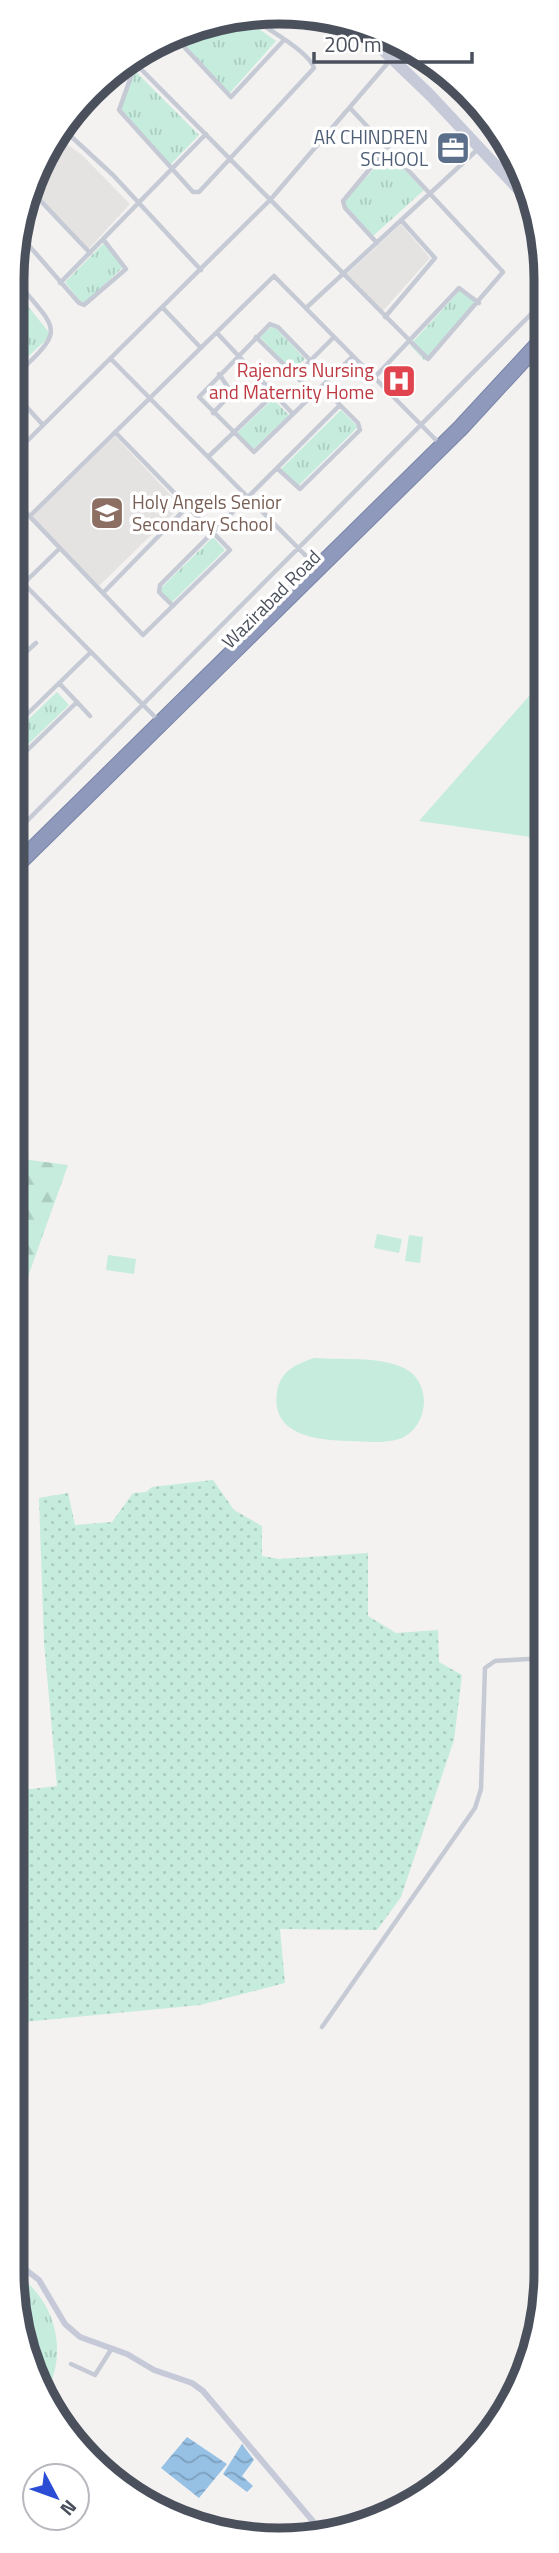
<svg xmlns="http://www.w3.org/2000/svg" width="559" height="2553" font-family="'Titillium Web',sans-serif">
  <defs>
    <pattern id="grass-dots" width="8" height="8" patternUnits="userSpaceOnUse" patternTransform="scale(1.75)"><rect width="8" height="8" fill="#c5ecdd"/><path d="M2 2h.1M6 6h.1" fill="none" stroke="#abccc0" stroke-width="1.8" stroke-linecap="round"/></pattern>
    <pattern id="forest-firs" width="22" height="20" patternUnits="userSpaceOnUse" patternTransform="scale(1.75)"><rect width="22" height="20" fill="#c5ecdd"/><path d="M5 1l3.5 6h-7zM16 11l3.5 6h-7z" fill="#abccc0"/></pattern>
    <pattern id="park-tufts" width="24" height="20" patternUnits="userSpaceOnUse" patternTransform="scale(1.75)"><rect width="24" height="20" fill="#c5ecdd"/><path d="M3 7l-1-3M5 7V3M7 7l1-3M15 17l-1-3M17 17v-4M19 17l1-3" fill="none" stroke="#abccc0"/></pattern>
    <pattern id="water-waves" width="16" height="10" patternUnits="userSpaceOnUse" patternTransform="scale(1.75)"><rect width="16" height="10" fill="#96c1e5"/><path d="M0 5q4-4 8 0t8 0" fill="none" stroke="#7c9fbd"/></pattern>
  </defs>
  <rect width="100%" height="100%" fill="#f3f2f1"/>
  <path fill="#e4e3e2" d="M62,141L81,154L130,204L87,251L37,197Z
    M401,224L430,258L381,313L346,275Z
    M115,436L181,506L99,586L32,517Z"/>
  <path fill="url(#grass-dots)" d="M213,1480L234,1510L262,1526V1556L279,1559L368,1553V1616L396,1633L438,1630L439,1662L462,1675L454,1740L401,1897L377,1930L280,1929L285,1983L200,2005L13,2023V1791L57,1786L44,1642L39,1498L68,1493L75,1525L112,1522L133,1493L146,1492L152,1487Z"/>
  <path fill="url(#forest-firs)" d="M14,1158L68,1165L26,1282L13,1279Z"/>
  <path fill="url(#park-tufts)" d="M245,19L276,41L228,95L185,48C200,18 214,21 245,19Z
    M134,70L199,135L170,165L117,110Z
    M388,153L424,190L373,236L342,204Z
    M104,243L123,267L83,305L65,282Z
    M461,289L476,303L424,360L410,345Z
    M15,290L51,335L14,370Z
    M273,325L305,359L292,371L260,337Z
    M273,399L289,415L251,451L235,435Z
    M341,410L358,427L297,487L280,470Z
    M213,537L225,550L171,603L159,590Z
    M57,692L69,705L14,758V733Z
    M12,2270C55,2299 70,2349 45,2396L32,2375Z"/>
  <path fill="#c5ecdd" d="M544,679V839L419,821Z
    M377,1234L402,1239L399,1253L374,1248Z
    M409,1235L423,1237L420,1263L405,1261Z
    M108,1255L136,1259L134,1274L106,1270Z
    M314,1358C341,1360 379,1356 404,1368C430,1380 430,1420 407,1435C399,1441 385,1442 376,1442C341,1440 269,1446 277,1392C281,1370 295,1365 314,1358Z"/>
  <path fill="url(#water-waves)" d="M187,2437L227,2464L199,2498L161,2468Z
    M242,2444L254,2460L242,2476L253,2486L247,2492L223,2474Z"/>
  <g fill="none" stroke-linecap="round" stroke-linejoin="round">
    <g stroke="#7984a7" stroke-width="10">
      <path id="highway" d="M14,862L459,424L545,331
        M14,873L462,432L545,342"/>
    </g>
    <path stroke="#c6cad4" stroke-width="4.5" d="M188,32L185,48L231,97L284,40
      M138,57L119,110L193,192H199L314,68C309,52 268,29 253,19
      M132,60L428,359L503,272L351,109
      M63,129L113,175L201,270
      M36,196L90,253
      M18,233L79,303L84,305L126,269L103,239
      M377,243L345,208L343,201L388,147
      M15,248L61,130
      M60,283L206,134
      M163,308L201,348
      M306,308L477,150
      M385,317L435,258L401,220
      M217,333L293,414
      M256,337L314,394
      M111,359L315,565
      M310,360L278,327L270,324L199,397L254,452L353,356
      M295,376L334,337
      M14,377C66,328 60,333 15,280
      M374,378L459,288L479,303
      M14,393L43,425
      M213,413L232,393L219,374
      M14,454L271,199L404,44
      M208,457L274,394
      M278,469L300,489L360,430L358,423L322,387
      M14,500L143,635L230,550L115,432
      M30,516L274,276L439,443
      M24,584L158,720
      M14,593L60,548
      M103,593L188,506
      M173,606L159,592L160,585L340,405
      M14,642L25,653
      M14,663L36,643
      M77,702L90,716
      M14,727L91,652
      M14,763L77,702L59,683
      M14,834L545,300
      M322,2027L475,1808L481,1789L485,1668L495,1661L544,1658
      M71,2364L95,2375L112,2348"/>
    <path stroke="#c6cad8" stroke-width="6" d="M355,27L429,98L533,209
      M366,30L433,94L530,198
      M12,2259L39,2280L65,2324L80,2337L127,2354L154,2370L192,2383L203,2391L322,2532"/>
    <use href="#highway" stroke="#8e99bb" stroke-width="8"/>
  </g>
  <defs>
    <g id="office-square" transform="scale(1.75)"><rect x="-9" y="-9" width="18" height="18" rx="4" fill="#5c6f8a" stroke="#fff"/><path d="M-6-3h4V-5.5h4V-3h4V5H-6ZM-1-4.5V-3h2v-1.5ZM-6 0V1H6V0Z" fill="#fff"/></g>
    <g id="hospital-square" transform="scale(1.75)"><rect x="-9" y="-9" width="18" height="18" rx="4" fill="#e0444e" stroke="#fff"/><path d="M-5-5h3v3.5h4V-5h3V5h-3V1.5h-4V5h-3Z" fill="#fff"/></g>
    <g id="school-square" transform="scale(1.75)"><rect x="-9" y="-9" width="18" height="18" rx="4" fill="#8d6e63" stroke="#fff"/><path d="M0-5L7-2L0 1L-7-2ZM-4 1L0 2.5L4 1V4Q0 6-4 4Z" fill="#fff"/></g>
  </defs>
  <g fill-rule="evenodd">
    <use href="#office-square" x="453" y="148"/>
    <use href="#hospital-square" x="399" y="381"/>
    <use href="#school-square" x="107" y="513"/>
  </g>
  <g text-anchor="middle" stroke-width="7" stroke-linejoin="round" paint-order="stroke">
    <g font-size="19" fill="#4e5e75" stroke="#fff" text-anchor="end">
      <text x="428" y="144">AK CHINDREN<tspan x="428" dy="22">SCHOOL</tspan></text>
    </g>
    <g font-size="19" fill="#be3a42" stroke="#fff" text-anchor="end">
      <text x="374" y="377">Rajendrs Nursing<tspan x="374" dy="22">and Maternity Home</tspan></text>
    </g>
    <g font-size="19" fill="#785e54" stroke="#fff" text-anchor="start">
      <text x="132" y="509">Holy Angels Senior<tspan x="132" dy="22">Secondary School</tspan></text>
    </g>
    <g font-size="19" fill="#4b505d" stroke="#fff">
      <text transform="translate(271 599) rotate(-45)" y="7">Wazirabad Road</text>
    </g>
  </g>
  <path d="M0 0H559V2553H0ZM279 24H279A255 255 0 0 1 534 279V2273A255 255 0 0 1 279 2528H279A255 255 0 0 1 24 2273V279A255 255 0 0 1 279 24Z" fill="#fff" fill-rule="evenodd"/>
  <path fill="none" stroke="#4b505d" stroke-width="9" d="M279 24H279A255 255 0 0 1 534 279V2273A255 255 0 0 1 279 2528H279A255 255 0 0 1 24 2273V279A255 255 0 0 1 279 24Z"/>
  <g transform="translate(56 2497) rotate(131)"><circle r="33" fill="#ffffff" stroke="#b7b9be" stroke-width="2"/>
  <path d="M0-5L12 26L0 18L-12 26Z" fill="#2b4cd4"/>
  <text y="-10" font-size="19" font-weight="bold" text-anchor="middle" fill="#4b505d">N</text>
  </g>
  <path d="M314 52v10h158v-10" fill="none" stroke="#4b505d" stroke-width="3.5"/>
  <text x="324" y="52" font-size="21" fill="#4b505d" stroke="#ffffff" stroke-width="5" paint-order="stroke">200 m</text>
</svg>
